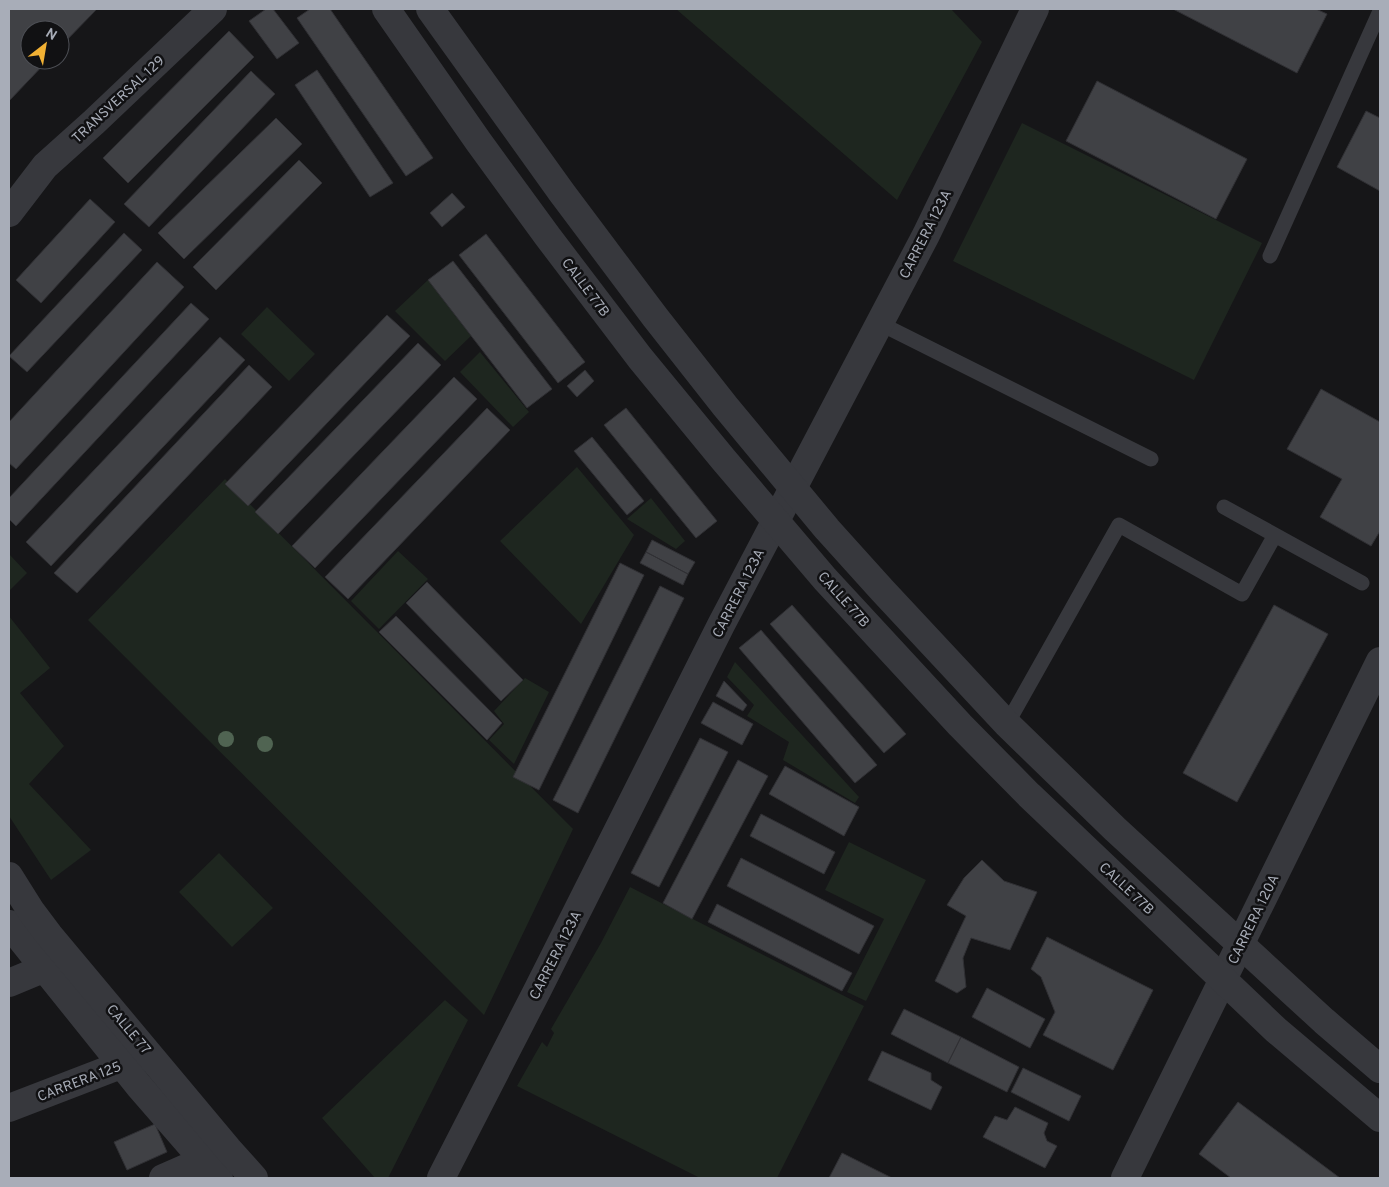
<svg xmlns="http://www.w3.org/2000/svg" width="1389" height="1187" font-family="Overpass,sans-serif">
  <rect width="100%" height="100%" fill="#161618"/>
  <path fill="#1e261f" d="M676,9H951L982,42L897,200Z
    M1022,123L1262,243L1194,380L953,261Z
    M428,280L471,336L445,361L395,311Z
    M267,307L315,354L289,381L241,334Z
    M480,352L529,412L513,427L460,372Z
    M577,467L634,535L581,624L500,541Z
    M225,479L573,829L484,1015L88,620Z
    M651,498L685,541L676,549L627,519Z
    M398,551L428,579L379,629L351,601Z
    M9,554L27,573L9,591Z
    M9,616L50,668L20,693L64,746L29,784L91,850L51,880L9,816Z
    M735,662L859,797L855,803L783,760L789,742L747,716L754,705L727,677Z
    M525,678L549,692L514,764L489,740L504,724L494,711Z
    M849,842L926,880L866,1001L847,992L884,919L825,890Z
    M219,853L273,908L232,947L179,892Z
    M630,887L864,1006L777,1178H700L517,1086L542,1042L547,1047L554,1033L551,1029L601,943Z
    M445,1000L468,1020L388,1178H375L322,1118Z"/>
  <path fill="#404145" stroke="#303034" d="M9,9H97L60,47V30H30V60H48L10,100L9,99Z
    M266,9H273L299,43L277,59L249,21Z
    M310,9H330L433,158L406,176L297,18Z
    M1173,9H1316L1327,14L1297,73Z
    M229,31L254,57L128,183L103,158Z
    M317,70L393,183L370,197L295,85Z
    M251,71L275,94L149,227L124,204Z
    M1097,81L1247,159L1216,219L1066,141Z
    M1366,111L1380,118V191L1337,167Z
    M276,118L302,144L184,259L158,233Z
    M299,160L322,183L216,290L193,267Z
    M452,193L465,207L442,227L430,213Z
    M90,199L115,222L41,303L16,280Z
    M124,233L142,250L27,372L9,356Z
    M486,234L585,362L558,383L459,255Z
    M453,261L552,389L527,408L428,280Z
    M157,262L184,287L16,469L9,463V422Z
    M191,303L209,319L16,526L9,519V498Z
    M387,315L410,336L248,506L225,484Z
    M220,337L245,360L51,566L26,542Z
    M418,343L441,365L278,534L255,512Z
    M249,365L272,387L77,593L54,573Z
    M585,370L594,381L577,397L567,386Z
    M454,377L477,399L315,568L292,546Z
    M1321,389L1380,422V531L1371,546L1320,517L1342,479L1287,449Z
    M487,408L510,430L348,599L325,577Z
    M626,408L717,521L696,538L604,425Z
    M592,437L644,501L627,515L574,451Z
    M652,540L695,562L688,574L646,552Z
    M646,552L688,574L683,585L640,563Z
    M620,563L644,575L539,790L513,777Z
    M427,582L523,680L501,701L406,603Z
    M660,586L684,598L578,813L553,800Z
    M792,605L906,734L884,753L770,624Z
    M1274,605L1328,634L1237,802L1183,773Z
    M396,616L502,723L487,740L379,632Z
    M761,630L877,765L855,783L739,648Z
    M724,681L747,705L743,711L716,696Z
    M713,702L753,724L742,745L701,723Z
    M700,738L728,752L659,887L631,873Z
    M738,760L768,776L692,919L663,903Z
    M785,766L859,807L844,836L769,794Z
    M761,814L835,852L824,874L750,836Z
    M741,858L874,926L859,954L727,886Z
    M982,860L1004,881L1037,892L1010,950L971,938L963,958L966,987L957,993L935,981L966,916L947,905L964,878Z
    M717,904L852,973L842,991L708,922Z
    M1047,937L1153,990L1113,1070L1043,1035L1055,1012L1041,977L1031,969Z
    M987,988L1045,1019L1030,1048L972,1017Z
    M904,1009L961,1037L948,1063L891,1034Z
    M961,1037L1019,1067L1007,1092L948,1063Z
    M882,1051L931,1073V1080L942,1087L931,1110L868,1080Z
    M1023,1068L1081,1096L1069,1121L1011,1092Z
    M1238,1102L1340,1178H1231L1199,1154Z
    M1015,1107L1048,1123L1044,1133L1047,1141L1057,1146L1045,1168L983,1137L995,1116L1007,1120Z
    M155,1124L167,1152L127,1170L114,1142Z
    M842,1153L892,1178H829Z"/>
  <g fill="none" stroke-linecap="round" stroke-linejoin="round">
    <path stroke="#37383d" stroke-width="15" d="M1270,256L1380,11
      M879,323L1151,459
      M1224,507L1362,583
      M1007,724L1119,525L1242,594L1275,535"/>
    <path stroke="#37383d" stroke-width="28" d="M9,924L139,1086L219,1178
      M9,983L45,968
      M9,1108L139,1058
      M163,1178L220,1153
      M441,1178L538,989L721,625L926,235L1035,9
      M1125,1178L1380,661"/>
    <path stroke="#37383d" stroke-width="28" d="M386,9L478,141L548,237L640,358L723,459L825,579L960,725L1029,795L1276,1030L1380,1118
      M430,9L562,193L655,317L725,406L827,529L882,590L1007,724L1115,829L1324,1021L1380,1069
      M9,213L45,166L94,122L213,9
      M9,876L31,911L49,935L228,1149L254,1178"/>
  </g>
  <g fill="#506452">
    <circle cx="226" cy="739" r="8"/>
    <circle cx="265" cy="744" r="8"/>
  </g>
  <g text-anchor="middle" stroke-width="5" stroke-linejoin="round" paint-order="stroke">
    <g font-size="14" fill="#a8adb8" stroke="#111113">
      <text transform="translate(118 99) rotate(-43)" y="5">TRANSVERSAL 129</text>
      <text transform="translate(925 234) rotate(-63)" y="5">CARRERA 123A</text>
      <text transform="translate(586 287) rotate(53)" y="5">CALLE 77B</text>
      <text transform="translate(738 593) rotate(-63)" y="5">CARRERA 123A</text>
      <text transform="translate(844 599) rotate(48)" y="5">CALLE 77B</text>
      <text transform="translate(1127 888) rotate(43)" y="5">CALLE 77B</text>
      <text transform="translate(1253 919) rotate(-64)" y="5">CARRERA 120A</text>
      <text transform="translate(555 955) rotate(-63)" y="5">CARRERA 123A</text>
      <text transform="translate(129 1029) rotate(50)" y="5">CALLE 77</text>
      <text transform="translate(79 1081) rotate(-21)" y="5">CARRERA 125</text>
    </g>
  </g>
  <rect width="1389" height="1187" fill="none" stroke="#a8adb8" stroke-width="20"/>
  <g transform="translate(45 45) rotate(31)"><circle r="24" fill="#111113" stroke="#4d4f55"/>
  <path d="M0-4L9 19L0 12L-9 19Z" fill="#f2b134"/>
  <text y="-8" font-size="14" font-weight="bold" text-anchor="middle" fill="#a8adb8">N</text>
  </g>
</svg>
